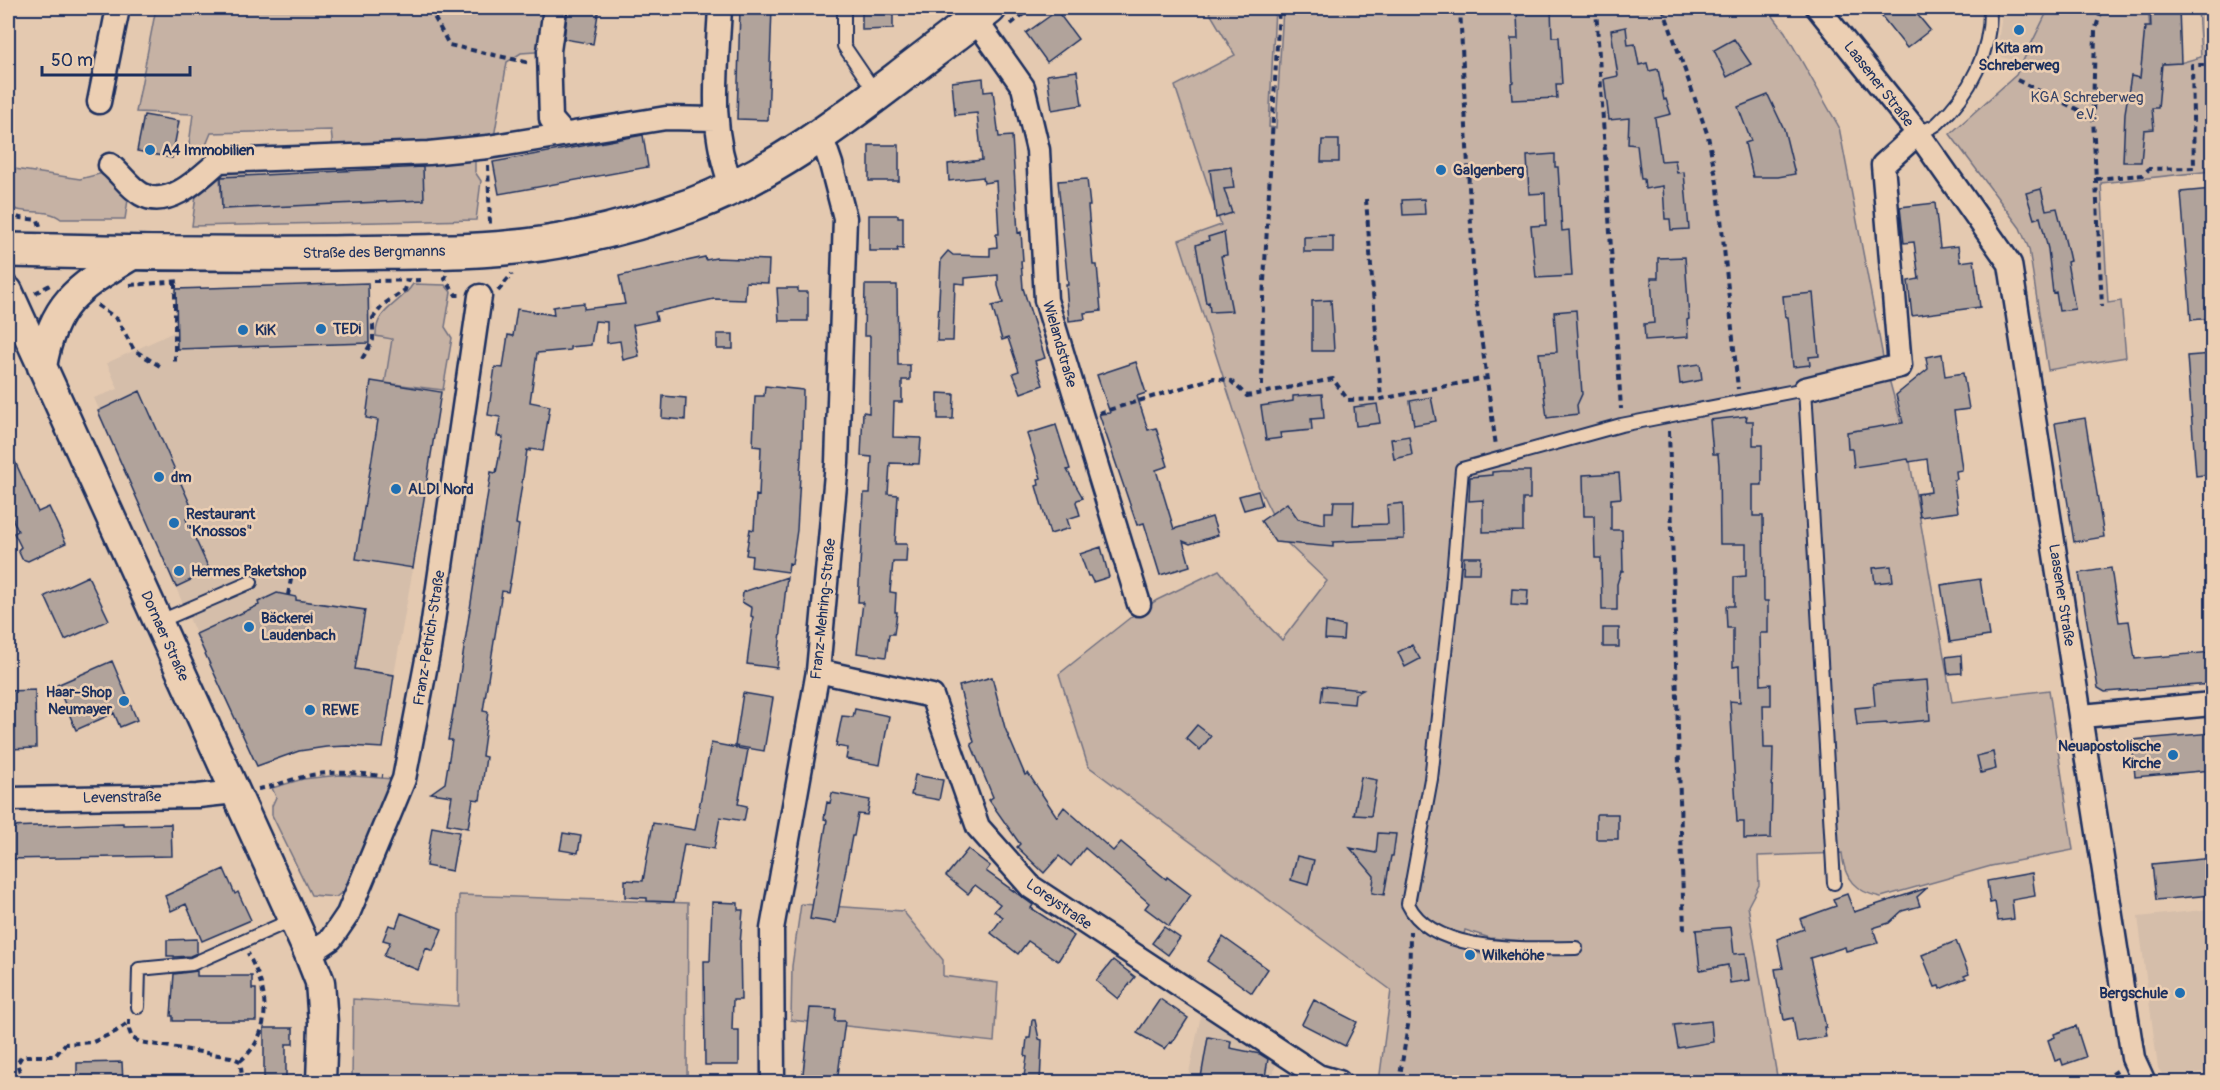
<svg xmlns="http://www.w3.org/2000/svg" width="2220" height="1090" font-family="Pangolin,sans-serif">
  <rect width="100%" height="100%" fill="#e4c9b0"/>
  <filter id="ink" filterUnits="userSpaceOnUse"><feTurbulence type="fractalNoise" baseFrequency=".0167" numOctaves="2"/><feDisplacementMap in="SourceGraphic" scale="12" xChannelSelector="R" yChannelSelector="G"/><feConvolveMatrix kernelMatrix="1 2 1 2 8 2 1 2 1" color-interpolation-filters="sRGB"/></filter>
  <g filter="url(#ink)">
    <path fill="#d5beaa" d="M2000,8H2049L2022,63L1996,55L2001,22Z
      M368,283L376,336L392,338L385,382L441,392L413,568L394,675L383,748L348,746L326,747L299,751L257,766L196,634L94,398L118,389L107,363L174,332L176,289Z
      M2212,909V1071L2172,1076L2162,1074L2158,1068L2138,917Z
      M1201,1015L1220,1022L1277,1057L1272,1082H1187Z"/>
    <path fill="#c6b2a4" stroke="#707081" stroke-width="1.5" fill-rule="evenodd" d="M156,8H555L549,51L521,53L507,62L493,143L333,149L331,130L211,133L204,150L189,145L193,114L136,112Z
      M1207,8H1275L1269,127L1276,128L1283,8H1767L1785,32L1839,127L1883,357L1907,445L1952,702L2049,690L2073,850L1991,866L1881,897C1855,892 1844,879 1842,853L1758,856L1759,885L1748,906L1778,1082H1379L1391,990L1088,766L1059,674L1136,613L1157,600L1219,570L1248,605L1282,640L1327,581L1286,542L1259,488L1179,240L1221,225L1175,86L1235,55ZM1465,930L1490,938L1524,941L1526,957L1481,954L1461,947Z
      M2049,8H2148L2153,64L2180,63L2201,57L2198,8H2212V171L2101,183L2108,303L2121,301L2126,357L2048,370L2029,249L2020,228L1950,134L2016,75Z
      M475,155V172L481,181L476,220L192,226L198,180L246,160V176L220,178L222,209L424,199L397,169V160Z
      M8,168L80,179L107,172L130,187L125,219H61C47,207 24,216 8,206Z
      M413,284L445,285L451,292L445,327L452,338L443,390L385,383L392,339L376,336C375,309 400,305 413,284Z
      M340,775L393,779L349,887L336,897L311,895L272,815V806L276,797L272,788L303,779Z
      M459,895L688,903L687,1082H352L353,999L458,1006Z
      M801,904L903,911L943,960V976L998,983L994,1042L791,1020L792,966Z"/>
    <path fill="#b1a39b" stroke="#1b2f5e" stroke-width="1.5" d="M568,8H599L593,44L564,39Z
      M740,8H772L768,120L737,119Z
      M862,8H893V29L862,30Z
      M1519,8H1551L1552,37H1559L1562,84H1556L1557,98L1512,100L1511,83L1513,82L1511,39H1518L1517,13H1519Z
      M1875,8H1912L1930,30L1907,48Z
      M2150,8H2179L2181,63L2162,64L2158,108H2152L2154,129L2144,130L2141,162H2123L2125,113L2131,76L2140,78L2145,27H2151Z
      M1057,11L1078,39L1047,62L1026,33Z
      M1626,27L1628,45L1635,44L1639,65L1647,63L1649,71L1658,69L1664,100L1666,99L1671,114L1655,118L1661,161L1675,160L1677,173L1684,172L1689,229L1671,230L1670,219H1665L1663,186L1645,189L1644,179H1641L1637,145L1628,144L1629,118L1609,120L1604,79L1618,76L1611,30Z
      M1734,39L1751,64L1727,77L1714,50Z
      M1077,71L1082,105L1052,110L1047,75Z
      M983,78L984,92L993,91L999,137L1012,136L1018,233L1021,232L1023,261H1021L1023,288L1045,358L1035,361L1043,385L1021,393L1013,373L1019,371L1008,338L1002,340L992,306L1003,303L998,286V275L965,278V284L955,283L953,341H937L941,259L948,251L953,255L990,256V248L997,247L996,234H999L996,181L984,183L983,177L949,181L948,164L982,160L977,113L955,115L952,82Z
      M1768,95L1784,129L1795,174L1778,177H1753L1745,143L1751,141L1738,107Z
      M144,115L179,121L172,158L137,151Z
      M643,135L648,167L499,194L493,162Z
      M1322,140H1339V162H1321Z
      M869,145H899V181H869Z
      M1555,154V167H1558L1562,231L1569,230L1572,276L1536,278L1531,226L1546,225L1545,193L1529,194L1527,156Z
      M423,167L424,200L222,209L221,177Z
      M1231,167L1234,188L1224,189L1232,213L1216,218L1210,170Z
      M1087,179L1090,206H1088L1093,265H1097L1101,311L1084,313L1085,319L1069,321L1066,285H1068L1058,181Z
      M2041,189L2046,210L2057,208L2068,252L2070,261L2067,262L2075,309L2059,311L2056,292L2053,293L2048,249L2040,217L2034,219L2026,193Z
      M2212,189V318L2191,320L2181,192Z
      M1424,199L1425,214L1403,215L1402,200Z
      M1935,203L1940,248L1958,246L1960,262L1974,260L1980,307L1912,316L1908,281L1919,279L1914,242L1904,243L1900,207Z
      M869,215H898V217H903V249L897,248L898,251H869Z
      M1224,232L1227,255L1221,256L1232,311L1210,312L1209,302L1206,303L1196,245L1209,240L1208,237Z
      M1333,236V252H1304V237Z
      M705,257L706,260L716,258L769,260L768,283L746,282L745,300L714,299L655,312L657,320L633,325L639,356L623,360L620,341L607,343V322L595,321L591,345L570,347V350L537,353L530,402L550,406L543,451L530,449V451L527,450L516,524L519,525L511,577L508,592L502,591L483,711L488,712L482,756L486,757L480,800L473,799L468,828L447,824L452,796L431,793L445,783L452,740H448L454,706L455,707L491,472L496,473L503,437L497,436L500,417L488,415L495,367L503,368L508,335L513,336L517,309L554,315L553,307L564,305L584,303V309L625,304L619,276Z
      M1685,257L1689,319L1687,320L1688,337L1645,340L1644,324L1654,323L1651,278H1658V258Z
      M368,283L369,343L177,349L176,289Z
      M865,285H897L898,365H910V380H902V402H894L893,437L921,438L919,464L890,463L888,494L898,495L895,544H907L906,562H893L890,592L896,593L895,612H897L894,634H889L886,657L857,653L863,602H858L864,493H870L872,457L861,456L863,412L869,413L870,336H864Z
      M777,288H798V292H808V321H779Z
      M1813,293L1819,356L1809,357L1810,365L1793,367L1788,317H1785L1783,296Z
      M1331,300L1334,351H1312V301Z
      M1576,310L1582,394L1577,405L1578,414L1547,418L1539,353L1557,352L1554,312Z
      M717,334H733V349H717Z
      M1942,354L1945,376L1963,373L1969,409L1954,411L1962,470L1956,471L1957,479L1954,480L1958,512L1920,517L1917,494L1931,492L1927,459L1909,462L1908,459L1854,467L1852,449H1848L1847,432L1903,423L1896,395L1928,369L1926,357Z
      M2212,354V474L2196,476L2187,356Z
      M1136,362L1146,393L1137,396L1148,430L1156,428L1168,466L1156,470L1174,529L1212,517L1218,535L1190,544L1183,541L1190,566L1160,575L1144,523L1137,525L1099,414L1110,413L1097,375Z
      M1700,364L1702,380L1680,384L1678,367Z
      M371,381L441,392L413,568L356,559L378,420L366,418Z
      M765,386L803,390L802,440L797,530L792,564L789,563L788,572L751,567L752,556L746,555L750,529L754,530L756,495L759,496L761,447L753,446L755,396H764Z
      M140,391L195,515L186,519L210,571L176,587L98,411Z
      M938,393L954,394L953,419H938Z
      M1322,394L1324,418L1311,419L1312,430L1280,433L1281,438L1266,440L1261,406L1293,401V396Z
      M663,396L686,398L685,420L662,418Z
      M1431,397L1436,421L1414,425L1410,401Z
      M1377,404L1380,423L1356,426L1354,407Z
      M1747,416L1746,421H1753V445H1762V485H1753V516H1763L1764,601H1768V633H1760L1761,685L1771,684V705H1763L1764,748H1773L1771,838L1744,839V822H1737L1730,701L1740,702L1739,666L1733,667V628H1727L1726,606H1734V577L1746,576V544H1720L1719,465L1718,454H1713L1710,420Z
      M2085,418L2104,537L2074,542L2055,423Z
      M1056,425L1070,469L1067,470L1083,498L1077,500L1076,502L1080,515L1067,519L1070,528L1050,534L1036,486L1039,485L1038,479L1041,478L1027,434Z
      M1409,436L1412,455L1394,459L1391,439Z
      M8,446L38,512L49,507L66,543L28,561L22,559L18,550L21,547L14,533L18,531L8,509Z
      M1503,471H1530V499H1523V531L1483,532V500L1469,501L1470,477L1492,475V472Z
      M1619,473L1621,498L1611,499V530H1622L1623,571H1621L1617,584V610H1602L1601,558H1595L1594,516H1584L1583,475Z
      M1258,491L1262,505L1244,510L1239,496Z
      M1334,501H1354L1353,525L1388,524L1387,505L1403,503L1404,539L1333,542V547L1275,542L1261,521L1287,503L1298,519L1325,524V512H1333Z
      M1101,547L1109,577L1093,582L1090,576H1088L1080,554Z
      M1464,557H1481L1480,573H1463Z
      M1891,566L1893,581L1875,583L1873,568Z
      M2111,568L2119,622L2129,621L2135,659L2212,652V684L2105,692L2098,688L2079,573Z
      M88,576L109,620L65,640L45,596Z
      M787,577L777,668L747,664L753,617L751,616L752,608L742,602L743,592Z
      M1980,579L1989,636L1950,642L1941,585Z
      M1512,589L1528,590L1527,606L1511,605Z
      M277,593L296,597V600L365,610L355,669L394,675L383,748L348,746L326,747L299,751L257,766L196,634L259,605L258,602Z
      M1326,622L1344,626L1343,640L1325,639Z
      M1603,628H1619V647H1603Z
      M1412,645L1420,659L1405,667L1398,652Z
      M1961,655L1962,673L1948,674L1946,657Z
      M112,661L137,720L120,727L114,713L76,730L57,685Z
      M992,677L1005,728L1025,775L1028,773L1057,817L1064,807L1113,851L1121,842L1166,879L1167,877L1191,895L1169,926L1145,908L1149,903L1085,848L1071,866L1059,856L1044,873L1017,847L1020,844L989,800L993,797L971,744L974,742L959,686Z
      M1927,680L1930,720L1887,724V723L1857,725L1855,708L1875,706L1873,684Z
      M1323,686L1363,690L1355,694L1354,704L1321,701Z
      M35,690L36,748L8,749V691Z
      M743,693L773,698L764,751L735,746Z
      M855,709L889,716L880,765L846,759L848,748L836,746L842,716L853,717Z
      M1197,725L1211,736L1200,750L1186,738Z
      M2212,733V770L2135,777L2132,740Z
      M711,743L748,750L738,804L747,806L744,821L720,817L714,849L684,844L674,902L647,901V898L625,897V880L643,881L653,823L695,830Z
      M1993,752L1996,769L1981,773L1977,756Z
      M915,775L943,780L939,800L911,795Z
      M1361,777L1377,780L1371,816L1354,815Z
      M832,793L870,800L867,815L858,814L854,836H852L836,923L810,919L827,820L824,819L827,802L830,803Z
      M1597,814H1618V839H1596V815Z
      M123,823V825L171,824L172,856L8,859V827Z
      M432,827L459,832L452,871L426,866Z
      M563,833L581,836L578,853L560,850Z
      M1378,833L1396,834L1393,856H1391L1384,895L1372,893L1374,876L1350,848L1376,853Z
      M968,849L990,866L986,871L1033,905L1031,908L1074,936L1058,961L1028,941L1018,954L991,933L1003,917L994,911L1000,904L975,885L968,894L946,876Z
      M1297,856L1314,860L1308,885L1291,880Z
      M2212,858V895L2156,900L2152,864Z
      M224,869L235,894L238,892L251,920L202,941L186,904L171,911L165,896Z
      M2032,873L2035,896L2012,900L2014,919L1998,921L1995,902L1990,903L1987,881Z
      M1927,888L1917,897L1920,906L1902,911L1889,923L1873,928L1878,943L1846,951L1845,947L1810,958L1826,1027H1824L1826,1037L1797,1042L1793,1018L1784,1020L1775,969L1783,968L1777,939L1804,929L1800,919L1836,906L1833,899L1847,894L1854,912Z
      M712,902L738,903V910H743L740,944L741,1000H733L732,1030H739V1065H705L704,961H710Z
      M401,913L442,929L433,951L426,948L418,970L384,956L390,942L383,940L389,925L396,927Z
      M1164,927L1180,938L1168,955L1152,943Z
      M1731,927L1734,954L1746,953L1750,980L1730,983L1728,965L1700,970L1696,930Z
      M1223,937L1268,969L1252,993L1220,970L1221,969L1220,970L1207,961Z
      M197,939V953L190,956L174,957V956H167V940Z
      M1956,941L1969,974L1964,976L1966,978L1940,989L1939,986L1935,987L1922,955Z
      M1113,960L1135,977L1118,999L1096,981Z
      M197,971V976H252V989H256V1021H173V1016H171L174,974Z
      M1160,999L1188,1018L1172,1043L1170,1042L1165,1049L1137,1033Z
      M1314,1000L1357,1022L1345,1046L1302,1024Z
      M810,1008L836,1009L835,1021H845L837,1083H802Z
      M1032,1020H1035L1039,1039L1042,1040L1040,1083H1023L1027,1057L1025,1056L1027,1038H1030Z
      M1711,1021L1713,1042L1678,1048L1674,1025Z
      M2076,1026L2086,1057L2063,1065L2061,1059L2055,1061L2048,1040L2055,1037L2054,1034Z
      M264,1028H293V1044H286V1083H264Z
      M1208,1037L1231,1041L1230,1048L1260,1054L1268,1059L1264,1083H1200Z
      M122,1062L123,1083H77V1063Z"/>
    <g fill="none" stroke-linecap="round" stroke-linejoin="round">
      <g stroke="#1b2f5e" stroke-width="16">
        <path id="service" d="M844,8V46L876,93
          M1918,133C1924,130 1933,128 1938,123C1971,93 1991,51 1990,8
          M158,622L251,582
          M1576,948C1529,948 1432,955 1408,904L1431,779L1451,599L1462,469L1621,425L1805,389L1834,883
          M138,1007L139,969L192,964L294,919"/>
      </g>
      <g stroke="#1b2f5e" stroke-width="27">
        <path id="minor" d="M555,8L549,51L551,119L564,134
          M720,8C717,69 708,129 732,187
          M1818,8L1918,133L2010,264L2133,1058L2144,1082
          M975,19L1023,87L1038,150L1046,300L1139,604
          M99,102L118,8
          M110,165C121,174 129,187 141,194C168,210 200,178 219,161L429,153L488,147L666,118L715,119
          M1805,389L1900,366L1883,165L1918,133
          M818,671L932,696L978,827L1031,887L1318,1076L1339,1082
          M2082,716L2212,704
          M8,799L198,796L235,792
          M309,954L331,939L348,914L404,779L429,649L480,296
          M773,1082L772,929L818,671L837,463L845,218L831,164L821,135"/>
      </g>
      <g stroke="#1b2f5e" stroke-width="33">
        <path id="tertiary" d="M8,291L309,954L320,982L323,1023L321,1082
          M42,367C53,300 80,287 134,254"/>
      </g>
      <g stroke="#1b2f5e" stroke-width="38">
        <path id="secondary" d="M8,250C115,253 221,254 329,253C412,251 499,255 580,237C618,229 656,218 692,205C767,177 834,127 897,79C928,55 959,32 989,8"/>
      </g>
      <path stroke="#1b2f5e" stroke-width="4" stroke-dasharray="6 4.5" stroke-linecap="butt" d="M356,8L371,9L372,8
        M431,8V11L449,45L530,63
        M1460,8L1474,285L1496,446
        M1596,8L1621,409
        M1663,8L1708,136L1718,188L1738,389
        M2101,11L2095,31L2093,117L2102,307
        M1011,24L1031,8
        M2017,80L2093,117
        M488,165L490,224
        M2096,179L2143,175L2149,169L2194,168L2192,65H2212
        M1366,199L1381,399
        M8,213L20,218L38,220L40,226
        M446,275L445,279L456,295H461
        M373,281L422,280
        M175,282V365
        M130,285L182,281
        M498,291L512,274
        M35,293L52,284
        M97,305L117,319L134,350L160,366
        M362,359L373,340V318L384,304L405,290L408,279
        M1262,386L1263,300L1279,8
        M1099,413L1214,378L1231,381L1247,396L1333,379L1348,400L1381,399L1486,378
        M1669,431L1684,932
        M288,595L292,574
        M258,789C274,787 288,780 303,777C330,770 356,773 383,776
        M129,1019V1030L132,1038L140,1042L231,1057L240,1061L243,1082
        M240,1061C264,1042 269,1013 261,984C258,973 252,963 248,953
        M20,1082V1072L17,1064L22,1056H55L65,1044L93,1042L115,1032L129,1022
        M1399,1082L1409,1019L1410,931
        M2106,1082L2108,1077L2117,1071"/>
      <use href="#service" stroke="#eccfb3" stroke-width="12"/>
      <use href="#minor" stroke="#eccfb3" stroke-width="22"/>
      <use href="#tertiary" stroke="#eccfb3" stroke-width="28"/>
      <use href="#secondary" stroke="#eccfb3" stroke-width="33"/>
    </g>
  </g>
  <g fill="#1f6fb2" stroke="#eccfb3" stroke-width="2">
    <circle cx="2019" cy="30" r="6"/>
    <circle cx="150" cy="150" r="6"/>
    <circle cx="1441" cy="170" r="6"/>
    <circle cx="321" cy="329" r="6"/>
    <circle cx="243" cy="330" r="6"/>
    <circle cx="159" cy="477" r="6"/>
    <circle cx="396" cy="489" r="6"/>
    <circle cx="174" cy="523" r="6"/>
    <circle cx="179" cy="571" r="6"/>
    <circle cx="249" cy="627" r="6"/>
    <circle cx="124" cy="701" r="6"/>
    <circle cx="310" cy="710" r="6"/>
    <circle cx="2173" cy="755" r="6"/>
    <circle cx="1470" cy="955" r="6"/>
    <circle cx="2180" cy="993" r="6"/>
  </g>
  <g text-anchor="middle" stroke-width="5" stroke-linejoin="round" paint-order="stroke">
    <g font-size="15" font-weight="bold" fill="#1b2f5e" stroke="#eccfb3" text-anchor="start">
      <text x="2019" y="53" text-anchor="middle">Kita am<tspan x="2019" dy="17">Schreberweg</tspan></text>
      <text x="162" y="155">A4 Immobilien</text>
      <text x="1453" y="175">Galgenberg</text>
      <text x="333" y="334">TEDi</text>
      <text x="255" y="335">KiK</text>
      <text x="171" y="482">dm</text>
      <text x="408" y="494">ALDI Nord</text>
      <text x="186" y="519">Restaurant<tspan x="186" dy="17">"Knossos"</tspan></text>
      <text x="191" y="576">Hermes Paketshop</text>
      <text x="261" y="623">Bäckerei<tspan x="261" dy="17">Laudenbach</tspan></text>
      <text x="112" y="697" text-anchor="end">Haar-Shop<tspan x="112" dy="17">Neumayer</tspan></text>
      <text x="322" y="715">REWE</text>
      <text x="2161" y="751" text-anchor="end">Neuapostolische<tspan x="2161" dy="17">Kirche</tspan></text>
      <text x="1482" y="960">Wilkehöhe</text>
      <text x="2168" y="998" text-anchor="end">Bergschule</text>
    </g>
    <g font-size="15" fill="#1b2f5e" stroke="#eccfb3">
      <text transform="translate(1879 84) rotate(52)" y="5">Laasener Straße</text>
      <text transform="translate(374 252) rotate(-1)" y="5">Straße des Bergmanns</text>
      <text transform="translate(1060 344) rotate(74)" y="5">Wielandstraße</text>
      <text transform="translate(2062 595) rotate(81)" y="5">Laasener Straße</text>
      <text transform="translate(823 609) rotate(-84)" y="5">Franz-Mehring-Straße</text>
      <text transform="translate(165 636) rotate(66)" y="5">Dornaer Straße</text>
      <text transform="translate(429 638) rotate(-81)" y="5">Franz-Petrich-Straße</text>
      <text transform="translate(122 797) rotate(-1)" y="5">Levenstraße</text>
      <text transform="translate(1059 904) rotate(35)" y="5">Loreystraße</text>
    </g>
    <g font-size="15" fill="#354368" stroke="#eccfb3">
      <text x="2087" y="102">KGA Schreberweg<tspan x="2087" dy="17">e.V.</tspan></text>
    </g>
  </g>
  <rect width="2220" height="1090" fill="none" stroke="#eccfb3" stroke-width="30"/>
  <rect x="15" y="15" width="2190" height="1060" fill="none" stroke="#1b2f5e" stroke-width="2" filter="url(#ink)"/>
  <path d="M42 66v9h148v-9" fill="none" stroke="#1b2f5e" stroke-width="3"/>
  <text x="51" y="66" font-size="18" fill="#1b2f5e" stroke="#eccfb3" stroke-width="4.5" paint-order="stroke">50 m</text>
</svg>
